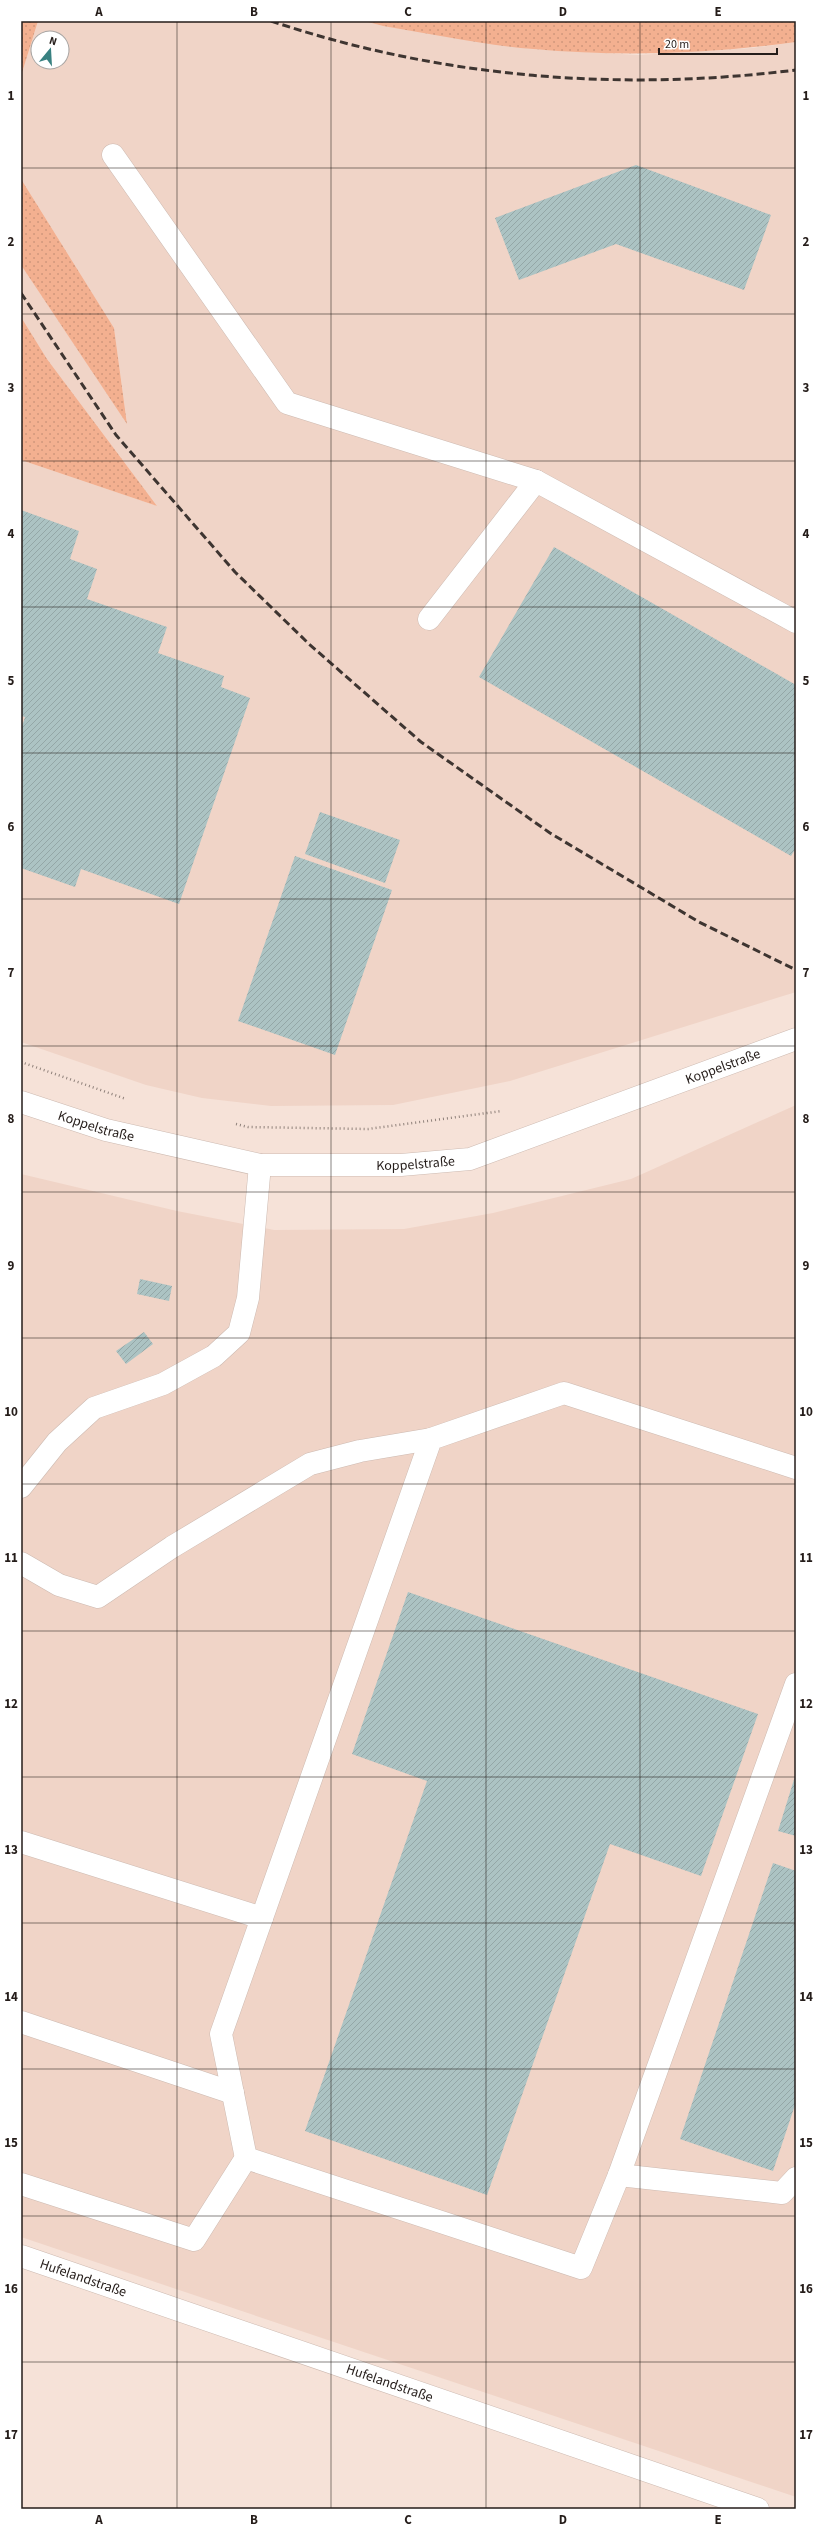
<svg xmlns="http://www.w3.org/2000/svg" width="817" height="2530" font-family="'Source Sans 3',sans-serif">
  <defs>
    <pattern id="grass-dots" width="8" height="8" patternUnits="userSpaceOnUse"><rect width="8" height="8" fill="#f3b090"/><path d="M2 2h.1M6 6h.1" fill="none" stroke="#d0977c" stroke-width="1.8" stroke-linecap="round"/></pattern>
    <pattern id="building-hatch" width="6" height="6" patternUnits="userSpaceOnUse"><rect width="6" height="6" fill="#acc3c3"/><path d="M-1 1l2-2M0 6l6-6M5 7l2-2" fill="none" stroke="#94a7a7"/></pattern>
  </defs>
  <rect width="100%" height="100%" fill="#f6e2d8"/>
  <path fill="#f0d4c7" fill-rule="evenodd" d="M38,21H364L383,26L532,49L638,55L752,48L796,42V992L510,1081L393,1105L271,1106L202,1098L146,1085L21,1042V460L157,506L47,359L21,317V265L127,423L114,328L21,179V76ZM38,38H62V62H38Z
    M796,1105V2497L21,2237V1174L177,1211L274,1230L404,1229L493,1213L631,1179Z"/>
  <path fill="url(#grass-dots)" d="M21,21H38L21,76Z
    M364,21H796V42C709,54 621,57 533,49C483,45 433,34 383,26Z
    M21,179L114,328L127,424L21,265Z
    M21,317L47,359L157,506L21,460Z"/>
  <path fill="url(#building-hatch)" d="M636,165L771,215L744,290L616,244L519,280L495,218Z
    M21,510L79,531L70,559L97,569L87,599L167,627L158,653L224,676L221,687L250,698L179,904L81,869L75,887L21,868V729L25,717L21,716Z
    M554,547L796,685V848L791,856L479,677Z
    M320,812L400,840L385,883L305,854Z
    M295,856L392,890L335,1055L238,1021Z
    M140,1279L172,1286L169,1301L137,1294Z
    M144,1332L153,1344L126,1364L116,1351Z
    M408,1592L758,1714L701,1876L610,1844L487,2195L305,2131L427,1781L352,1754Z
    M796,1773V1836L778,1831Z
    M773,1863L796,1871V2102L773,2171L680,2139Z"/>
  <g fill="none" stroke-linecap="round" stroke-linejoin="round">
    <g stroke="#cdbab1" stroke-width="23">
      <g id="minor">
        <path d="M113,155L287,403L536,481"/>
        <path d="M429,619L536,481L796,622"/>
        <path id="s1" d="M21,1102L106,1130L260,1165H401L470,1159L796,1039"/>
        <path d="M796,1468L564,1393L431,1439L221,2034L246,2158L581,2268L619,2175L796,1684"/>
        <path d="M21,1487L57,1442L94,1408L163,1384L214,1356L239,1333L248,1298L260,1165"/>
        <path d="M21,1563L59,1585L98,1597L172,1547L310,1464L360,1451L431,1439"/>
        <path d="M21,1842L262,1918"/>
        <path d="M21,2022L233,2093"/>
        <path d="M619,2175L782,2193L796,2178"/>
        <path d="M21,2184L194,2240L246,2158"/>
        <path id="s2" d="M21,2256L758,2509"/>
      </g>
    </g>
    <path stroke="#8f817a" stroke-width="2.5" stroke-dasharray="1 3" stroke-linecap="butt" d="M21,1062L126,1099
      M236,1124L248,1127L368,1129L502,1111"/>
    <use href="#minor" stroke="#fff" stroke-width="22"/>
    <path stroke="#3e3531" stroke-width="3" stroke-dasharray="8 4" stroke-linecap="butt" d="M271,21C441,78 619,92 796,70
      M21,293L116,435L235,572L309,644L421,742L550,833L699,922L796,970"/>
  </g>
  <path fill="none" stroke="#251d1a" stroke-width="1" stroke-opacity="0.55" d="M177,21V2509M331,21V2509M486,21V2509M640,21V2509M21,168H796M21,314H796M21,461H796M21,607H796M21,753H796M21,899H796M21,1046H796M21,1192H796M21,1338H796M21,1484H796M21,1631H796M21,1777H796M21,1923H796M21,2069H796M21,2216H796M21,2362H796"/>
  <g text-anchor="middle" stroke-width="3.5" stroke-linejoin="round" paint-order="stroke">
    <g font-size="14" fill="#251d1a" stroke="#fff">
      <text dy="5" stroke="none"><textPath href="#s1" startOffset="727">Koppelstraße</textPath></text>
      <text dy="5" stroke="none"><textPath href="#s1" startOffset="79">Koppelstraße</textPath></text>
      <text dy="5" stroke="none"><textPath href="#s1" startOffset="403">Koppelstraße</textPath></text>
      <text dy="5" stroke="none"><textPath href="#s2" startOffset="66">Hufelandstraße</textPath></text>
      <text dy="5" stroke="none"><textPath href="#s2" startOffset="390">Hufelandstraße</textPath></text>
    </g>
  </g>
  <rect width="817" height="2530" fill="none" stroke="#ffffff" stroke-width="44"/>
  <g transform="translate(50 50) rotate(18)"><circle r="19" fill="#ffffff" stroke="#a8a5a3"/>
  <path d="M0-3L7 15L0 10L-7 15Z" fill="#388181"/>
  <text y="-6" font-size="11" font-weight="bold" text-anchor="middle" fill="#251d1a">N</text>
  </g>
  <path d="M659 48v6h118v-6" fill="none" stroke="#251d1a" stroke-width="2"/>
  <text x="665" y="48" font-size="12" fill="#251d1a" stroke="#ffffff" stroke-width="3" paint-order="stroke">20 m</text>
  <rect x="22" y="22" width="773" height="2486" fill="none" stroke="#251d1a" stroke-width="1.5"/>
  <g font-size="13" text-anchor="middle" font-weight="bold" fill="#251d1a">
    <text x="99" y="16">A</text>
    <text x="254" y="16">B</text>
    <text x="408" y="16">C</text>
    <text x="563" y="16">D</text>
    <text x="718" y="16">E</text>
    <text x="11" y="100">1</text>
    <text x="806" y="100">1</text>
    <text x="11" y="246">2</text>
    <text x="806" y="246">2</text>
    <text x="11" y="392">3</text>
    <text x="806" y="392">3</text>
    <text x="11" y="538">4</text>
    <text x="806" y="538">4</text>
    <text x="11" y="685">5</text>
    <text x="806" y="685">5</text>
    <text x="11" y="831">6</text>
    <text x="806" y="831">6</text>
    <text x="11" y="977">7</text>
    <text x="806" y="977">7</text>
    <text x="11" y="1123">8</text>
    <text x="806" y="1123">8</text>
    <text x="11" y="1270">9</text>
    <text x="806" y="1270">9</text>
    <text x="11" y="1416">10</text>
    <text x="806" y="1416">10</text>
    <text x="11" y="1562">11</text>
    <text x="806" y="1562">11</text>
    <text x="11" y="1708">12</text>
    <text x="806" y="1708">12</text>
    <text x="11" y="1854">13</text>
    <text x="806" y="1854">13</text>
    <text x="11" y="2001">14</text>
    <text x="806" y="2001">14</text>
    <text x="11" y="2147">15</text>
    <text x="806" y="2147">15</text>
    <text x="11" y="2293">16</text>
    <text x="806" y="2293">16</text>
    <text x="11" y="2439">17</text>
    <text x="806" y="2439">17</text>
    <text x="99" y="2524">A</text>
    <text x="254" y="2524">B</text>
    <text x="408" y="2524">C</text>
    <text x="563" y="2524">D</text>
    <text x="718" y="2524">E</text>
  </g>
</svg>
